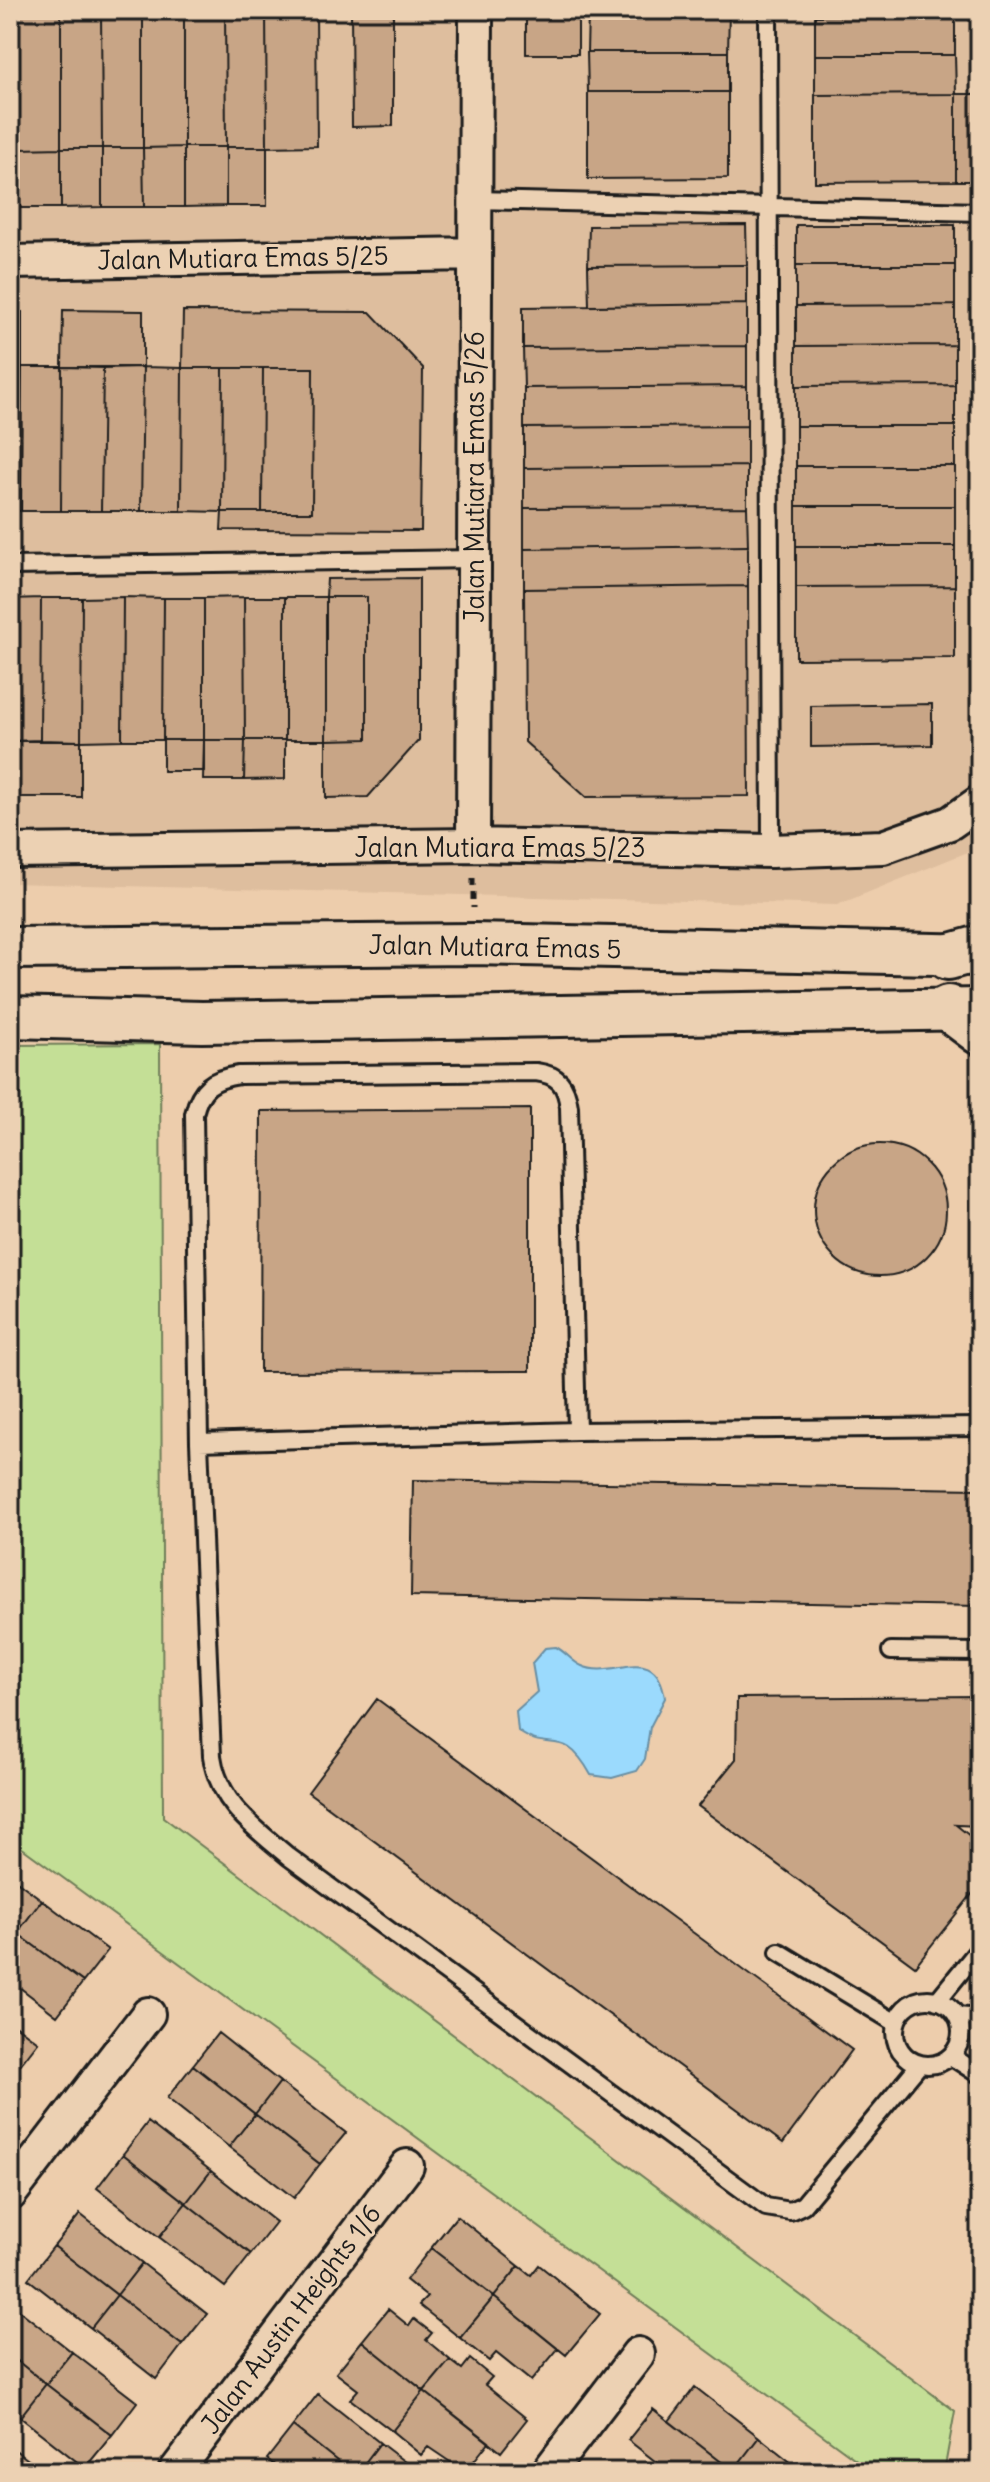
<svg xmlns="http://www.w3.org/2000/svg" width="990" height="2482" font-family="Delius,sans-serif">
  <rect width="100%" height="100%" fill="#edcdac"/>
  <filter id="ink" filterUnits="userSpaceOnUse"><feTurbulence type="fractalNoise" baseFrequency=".0125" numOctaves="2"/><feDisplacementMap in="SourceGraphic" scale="16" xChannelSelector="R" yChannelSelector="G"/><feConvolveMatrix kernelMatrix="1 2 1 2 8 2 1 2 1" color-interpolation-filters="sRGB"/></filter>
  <g filter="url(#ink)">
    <path fill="#debe9e" d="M10,10H980V847L837,905L10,883Z"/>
    <path fill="#c4df96" stroke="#707e59" stroke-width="2" d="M160,1044L163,1817L955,2411L944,2472H873L10,1839V1045Z"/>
    <path fill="#9bdafd" stroke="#688ea3" stroke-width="2" d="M556,1647C566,1652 572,1662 582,1666C614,1681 656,1639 665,1698L650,1727L645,1759L637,1771L612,1778L591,1775C563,1724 550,1755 518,1731L516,1711L537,1692L532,1663L545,1648Z"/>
    <path fill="#c8a586" stroke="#1c1c1c" stroke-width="2" d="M10,10H19V149H10Z
      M19,10H61V148L19,149Z
      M61,10H101L102,148H61Z
      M101,10H143V148H102Z
      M143,10H184V147L143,148Z
      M184,10H225L226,147H184Z
      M225,10H266L267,147H226Z
      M266,10H316L317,146L267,147Z
      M351,10H393V126L352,127Z
      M526,10H578V54H526Z
      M588,10H729V12L588,13Z
      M815,10H955V15L815,16Z
      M729,12L728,52H587L588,13Z
      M955,15V55H815V16Z
      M587,52H728V92H588Z
      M815,55H955L956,94L815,95Z
      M588,92H728V178L588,179Z
      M956,94H980V181H956Z
      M956,94V181L815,182V95Z
      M184,147V207H144L143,148Z
      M184,147H226V206L184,207Z
      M226,147H267V206H226Z
      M61,148V208H20L19,149Z
      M61,148H102V207L61,208Z
      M102,148H143L144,207H102Z
      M10,149H19L20,208H10Z
      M746,225L747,265L588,266L589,226Z
      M796,225H955V265H796Z
      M747,265V304L589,306L588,266Z
      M796,265H955V305L796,306Z
      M747,304V346L523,348V307Z
      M955,305V345L796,346V306Z
      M63,310L143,311V367H62Z
      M183,311L370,312L423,368L421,531L221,530L222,512H312L313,368H182Z
      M10,312H22V367H10Z
      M955,345V385L796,386V346Z
      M747,346V386L524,388L523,348Z
      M10,367H22L21,511H10Z
      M22,367H62L61,511H21Z
      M62,367L103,368L101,511H61Z
      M143,367L182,368L181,511H141Z
      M143,367L141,511H101L103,368Z
      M182,368H223L222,512L181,511Z
      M223,368H263L262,512H222Z
      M263,368H313L312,512H262Z
      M955,385V426H796V386Z
      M747,386V426L524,428V388Z
      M747,426V466L524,468V428Z
      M796,426H955V466H796Z
      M747,466V507L524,508V468Z
      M796,466H955V506H796Z
      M796,506H955V546H796Z
      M747,507L748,546L524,549V508Z
      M748,546V586L524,589V549Z
      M796,546H955V586L796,587Z
      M419,578V740L368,797L326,798V740L367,739V597H326L327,579Z
      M748,586L749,796L586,797L525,742L524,589Z
      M955,586V658L796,659V587Z
      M123,597L122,740L81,741L82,598Z
      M123,597L164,598L163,740H122Z
      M244,597L245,740H204V598Z
      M244,597H285V740H245Z
      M285,597H326V740H285Z
      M326,597H367V739L326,740Z
      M41,598L40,740L10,741V599Z
      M41,598H82L81,741L40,740Z
      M164,598H204V740H163Z
      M932,704V745L811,747V706Z
      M163,740H204V771H163Z
      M204,740H245L244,780H203Z
      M245,740H285V779L244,780Z
      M10,741H81V797H10Z
      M530,1109V1371L260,1372L261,1111Z
      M814 1210a66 66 0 1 1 132 0a66 66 0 1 1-132 0Z
      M413,1480L980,1489V1606L411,1596Z
      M980,1696V1826L956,1825L980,1844V1884L915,1966L698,1806L736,1759L737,1698Z
      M377,1699L852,2050L783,2143L308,1792Z
      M10,1876L42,1900L17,1933L10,1927Z
      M42,1900L108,1950L83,1982L17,1933Z
      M17,1933L83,1982L57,2016L10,1980V1942Z
      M10,2021L38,2042L13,2074L10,2072Z
      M218,2033L280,2082L255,2114L193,2065Z
      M193,2065L255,2114L229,2147L167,2098Z
      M280,2082L346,2133L320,2164L255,2114Z
      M255,2114L320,2164L294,2198L229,2147Z
      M148,2122L211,2171L186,2203L123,2154Z
      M123,2154L186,2203L159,2237L97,2188Z
      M211,2171L276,2222L251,2254L186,2203Z
      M186,2203L251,2254L225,2287L159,2237Z
      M80,2214L142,2263L117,2295L54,2246Z
      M457,2216L519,2266L494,2297L431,2248Z
      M54,2246L117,2295L91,2328L28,2279Z
      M431,2248L494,2297L460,2338L419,2305L427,2297L406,2280Z
      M142,2263L207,2314L182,2345L117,2295Z
      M539,2265L600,2314L566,2355L494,2297L519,2266L531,2275Z
      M117,2295L182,2345L156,2379L91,2328Z
      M494,2297L558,2349L531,2381L496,2353L489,2361L460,2338Z
      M10,2303L72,2352L46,2384L10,2355Z
      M388,2309L409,2326L414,2319L432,2333L426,2340L450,2360L424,2391L362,2341Z
      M362,2341L424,2391L392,2431L350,2399L358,2390L336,2373Z
      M72,2352L137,2402L112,2435L46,2384Z
      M10,2355L46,2384L20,2417L10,2409Z
      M470,2359L492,2377L485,2385L527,2419L501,2452L424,2391L450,2360L462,2369Z
      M46,2384L112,2435L85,2468L20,2417Z
      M695,2387L759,2437L733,2471L669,2421Z
      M424,2391L489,2442L465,2472L428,2447L421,2455L392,2431Z
      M318,2394L380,2443L358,2472H351L293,2426Z
      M653,2409L733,2471L669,2472L628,2440Z
      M293,2426L351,2472H283L267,2459Z
      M759,2437L803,2472L733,2471Z
      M380,2443L418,2472H358Z
      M10,2446L44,2472H10Z"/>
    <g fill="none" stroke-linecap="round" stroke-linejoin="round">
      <g stroke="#1c1c1c" stroke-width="22">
        <path id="service" d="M768,10L771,851
          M475,200L980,212
          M10,566L475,559
          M577,1431L569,1107C566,1085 559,1075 536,1072L239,1075C212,1079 200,1088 194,1114L199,1442L212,1756C219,1804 254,1827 289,1857L766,2207L790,2211L803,2205L919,2065
          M199,1442L577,1431L980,1427
          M891,1651L980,1652
          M779,1952L896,2023
          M895 2032a33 33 0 1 1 66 0a33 33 0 1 1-66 0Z
          M937,2001L980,1948
          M957,2016L980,2018
          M951,2056L980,2075"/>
      </g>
      <g stroke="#1c1c1c" stroke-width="38">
        <path id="minor" d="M10,262L475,254
          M473,845L476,10
          M10,851L473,845L771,851L883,847L950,823L980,802
          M10,2194L148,2014
          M175,2472L407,2166
          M548,2472L638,2354"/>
      </g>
      <g stroke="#1c1c1c" stroke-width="46">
        <path id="tertiary" d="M10,948L473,944L980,955
          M10,1017L202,1022L980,1009"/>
      </g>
      <g stroke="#1c1c1c" stroke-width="50">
        <path id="secondary" d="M948,957L980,948
          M948,1008L980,1032"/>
      </g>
      <path stroke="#1c1c1c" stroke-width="5" stroke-dasharray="8 6" stroke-linecap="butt" d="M473,878V908"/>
      <use href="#service" stroke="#ecd1b3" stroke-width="16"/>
      <use href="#minor" stroke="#ecd1b3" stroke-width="32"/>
      <use href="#tertiary" stroke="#ecd1b3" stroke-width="40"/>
      <use href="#secondary" stroke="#ecd1b3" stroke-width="44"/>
    </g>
  </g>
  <g text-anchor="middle" stroke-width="6" stroke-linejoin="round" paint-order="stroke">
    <g font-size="26" fill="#1c1c1c" stroke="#ecd1b3">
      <text transform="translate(243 258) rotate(-1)" y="9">Jalan Mutiara Emas 5/25</text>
      <text transform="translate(475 477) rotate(-90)" y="9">Jalan Mutiara Emas 5/26</text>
      <text x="500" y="857">Jalan Mutiara Emas 5/23</text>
      <text transform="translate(495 947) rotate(1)" y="9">Jalan Mutiara Emas 5</text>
      <text transform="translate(291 2319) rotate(-53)" y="9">Jalan Austin Heights 1/6</text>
    </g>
  </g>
  <rect width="990" height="2482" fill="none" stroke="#ecd1b3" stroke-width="40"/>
  <rect x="20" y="20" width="950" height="2442" fill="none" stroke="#1c1c1c" stroke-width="3" filter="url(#ink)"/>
</svg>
